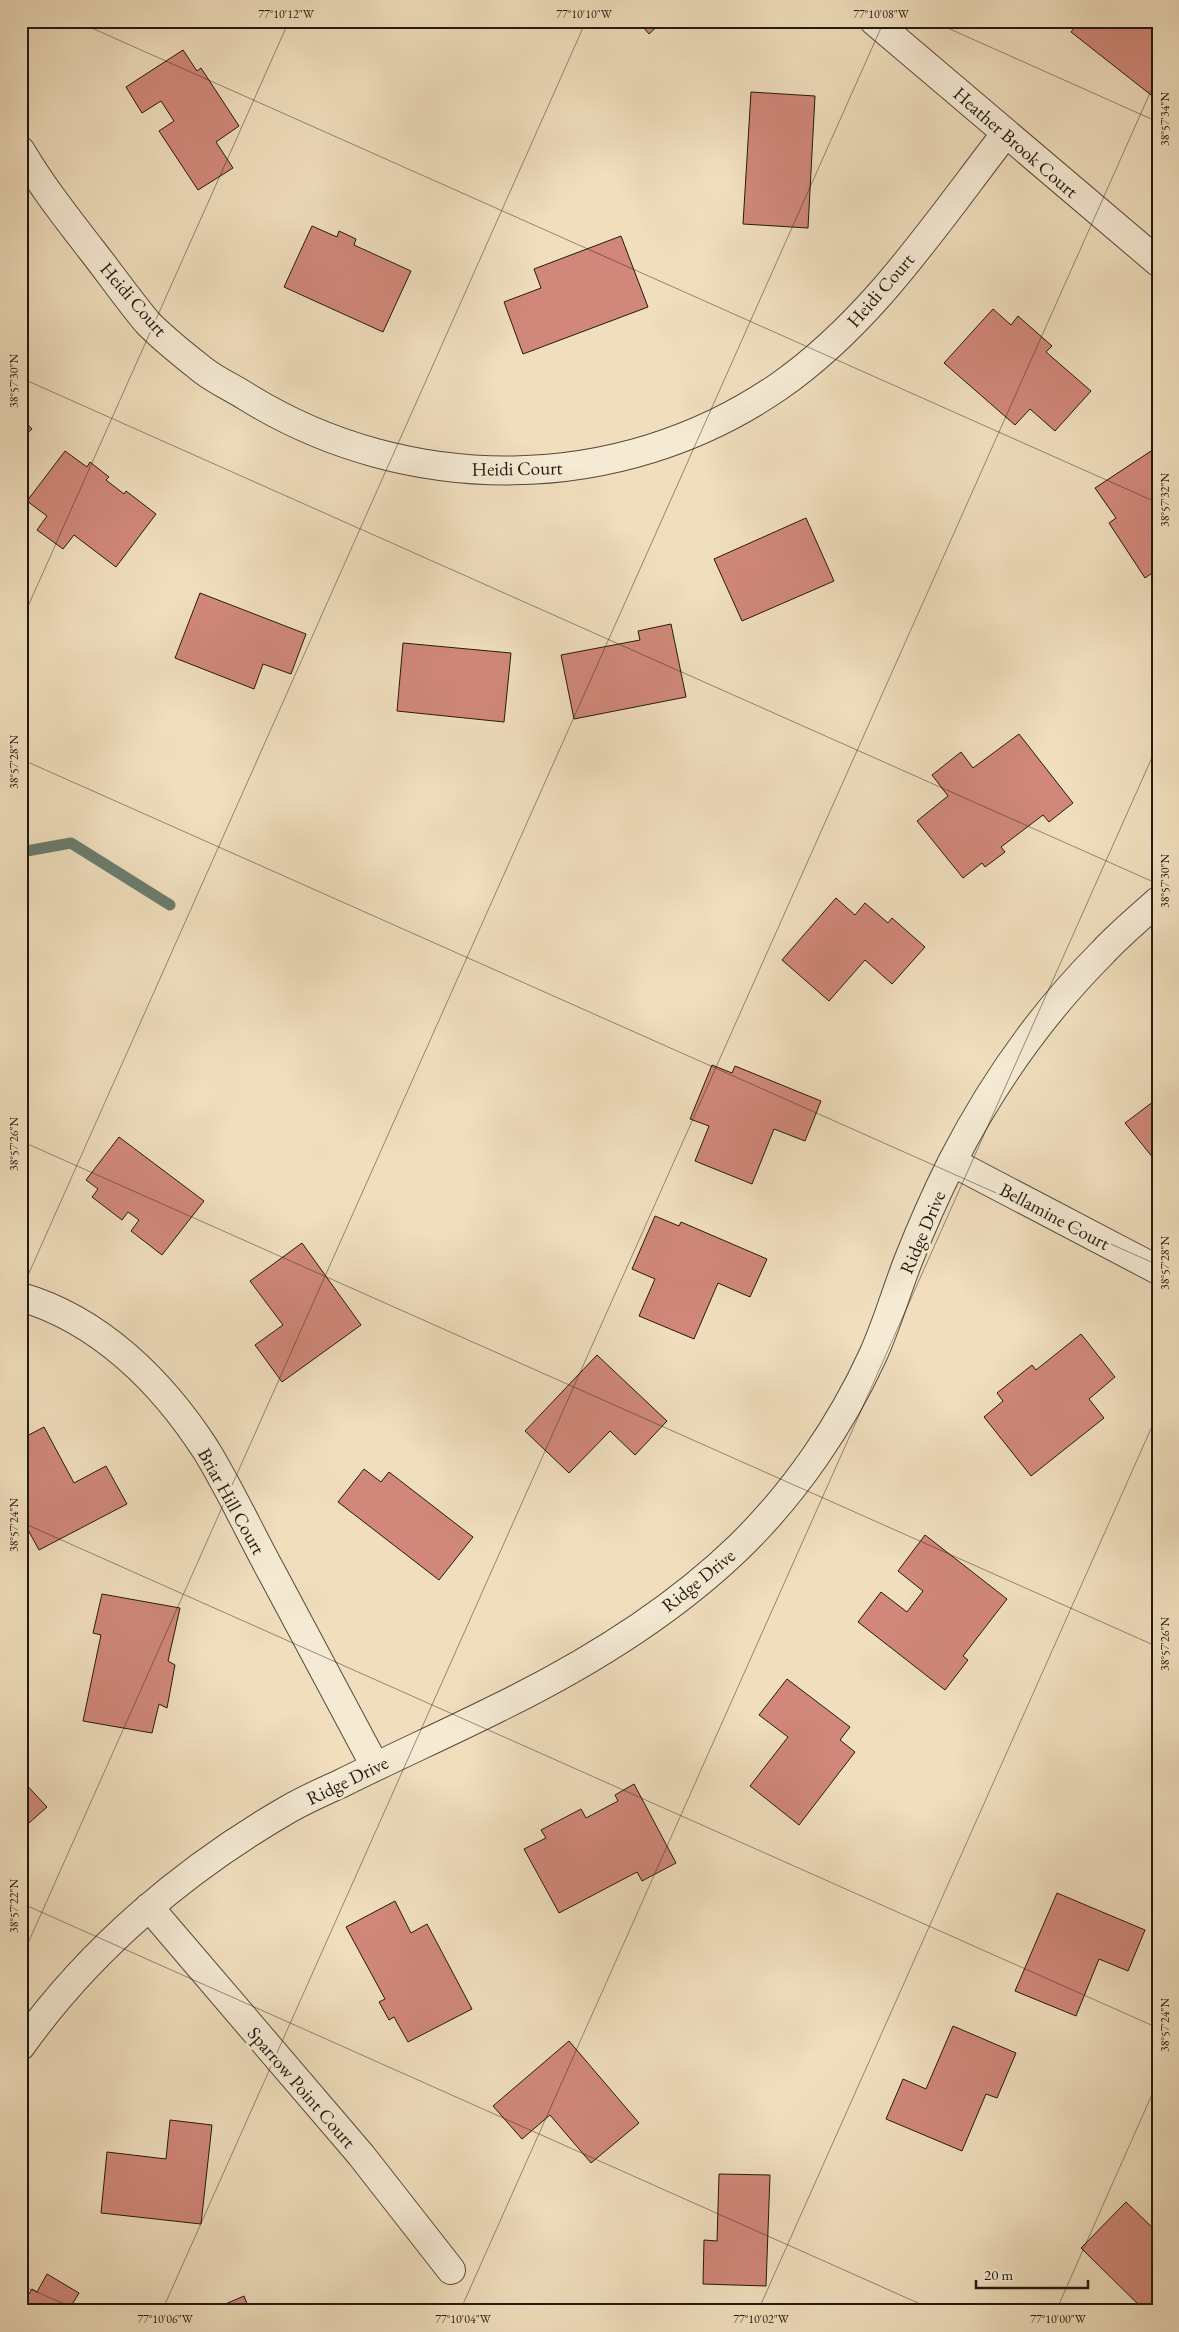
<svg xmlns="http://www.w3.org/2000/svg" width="1179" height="2332" font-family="'EB Garamond',serif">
  <rect width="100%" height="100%" fill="#f0debd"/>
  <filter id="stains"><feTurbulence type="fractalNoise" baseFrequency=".004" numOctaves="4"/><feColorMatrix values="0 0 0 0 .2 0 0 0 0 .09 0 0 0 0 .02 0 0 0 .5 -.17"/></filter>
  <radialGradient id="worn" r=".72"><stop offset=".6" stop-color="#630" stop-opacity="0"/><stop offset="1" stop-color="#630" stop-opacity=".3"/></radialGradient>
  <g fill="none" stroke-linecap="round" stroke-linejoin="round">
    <path stroke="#6a7c6e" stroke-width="11" d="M21,852L71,843L170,905"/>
  </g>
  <path fill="#d1887a" stroke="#211a10" d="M638,21H663L649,34Z
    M1080,21L1158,22V86L1151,95L1071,32Z
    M183,50L197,71L201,68L239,126L216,142L233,168L198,190L159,131L174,121L161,101L142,113L126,87Z
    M751,92L815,96L808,228L743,224Z
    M312,226L337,237L339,231L356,239L354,245L411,271L383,332L284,287Z
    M621,236L648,307L523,354L504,302L541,288L534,269Z
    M993,309L1011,325L1018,316L1052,346L1046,352L1091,391L1055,431L1030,409L1015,425L944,363Z
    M21,417L32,429L21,439Z
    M65,451L87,467L90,462L109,477L106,480L124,494L126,491L156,514L116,567L74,535L63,549L37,530L47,516L27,501Z
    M1151,451L1158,461V569L1145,578L1109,523L1116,518L1095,488Z
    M806,518L834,581L742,621L714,559Z
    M200,593L306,634L291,674L263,664L254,689L175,658Z
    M671,624L686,697L574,719L561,655L640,640L638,631Z
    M403,643L511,653L504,722L397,711Z
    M1019,734L1073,803L1049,822L1043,815L1001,847L1005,852L985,867L982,863L963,878L917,821L948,796L932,775L961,752L973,768Z
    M836,898L855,915L865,903L888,923L892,918L925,947L892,984L865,960L829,1001L782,960Z
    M712,1065L732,1073L735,1066L821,1101L805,1141L774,1129L752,1184L695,1161L709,1126L690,1119Z
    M1158,1098V1164L1125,1123Z
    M119,1137L204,1201L162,1255L131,1231L139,1220L128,1212L122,1220L92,1197L98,1189L86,1180Z
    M655,1216L679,1226L681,1222L767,1259L750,1297L718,1283L694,1339L639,1316L655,1279L632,1269Z
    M302,1243L361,1325L282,1382L255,1345L283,1325L250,1281Z
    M1081,1334L1115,1377L1089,1399L1104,1418L1031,1476L984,1417L1003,1401L997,1393L1032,1365L1036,1370Z
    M597,1355L667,1421L635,1455L610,1431L569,1473L525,1431Z
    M44,1427L74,1483L106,1466L127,1504L39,1550L21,1517V1439Z
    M364,1469L381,1482L389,1472L473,1537L439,1580L338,1502Z
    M925,1535L1007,1599L963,1656L968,1660L945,1690L858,1622L881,1592L907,1612L923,1591L898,1571Z
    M102,1594L180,1608L168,1661L175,1665L167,1708L159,1704L152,1733L83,1721L101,1635L93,1633Z
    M787,1679L850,1727L840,1740L855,1752L799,1825L750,1786L788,1737L759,1715Z
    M21,1779L47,1807L21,1830Z
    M634,1784L676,1863L642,1881L637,1872L559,1913L524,1849L546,1838L541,1830L581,1809L586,1818L618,1801L615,1795Z
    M1057,1893L1145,1930L1128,1971L1099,1959L1076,2016L1015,1991Z
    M395,1901L411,1933L427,1924L472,2009L408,2042L394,2017L389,2020L379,2002L385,1999L346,1927Z
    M953,2026L1016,2053L997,2098L986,2094L962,2151L886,2119L903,2079L926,2089Z
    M569,2041L639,2123L591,2163L550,2115L522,2139L493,2106Z
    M170,2120L212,2125L201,2224L101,2213L107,2152L166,2159Z
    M719,2174L770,2175L766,2286L703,2284L704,2240L717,2241Z
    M1126,2202L1158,2233V2311H1145L1081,2248Z
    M47,2274L79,2293L68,2311H21V2303L23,2304L32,2289L37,2292Z
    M244,2296L250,2311H209Z"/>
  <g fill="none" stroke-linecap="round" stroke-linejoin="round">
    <g stroke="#554b3b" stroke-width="30">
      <path id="minor" d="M874,21L1158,262
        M21,151C41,185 66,217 90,248C109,272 127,298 147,322C163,339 185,356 204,371C217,381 233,388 247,397C409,497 619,496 778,387C872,322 937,222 1006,133
        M952,1162L1158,1270
        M21,1297C100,1320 162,1382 206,1450C230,1489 250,1533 272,1573C306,1638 341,1702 375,1766
        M149,1907L361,2155L451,2270
        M21,2046C90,1949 185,1869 287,1810C304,1800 322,1792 340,1784C392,1758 446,1734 498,1708C584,1666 671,1613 740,1546C795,1492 841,1425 873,1355C887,1324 896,1292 908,1261C921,1228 936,1194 952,1162C991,1086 1043,1012 1103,952C1120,934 1139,918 1158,901"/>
    </g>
    <use href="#minor" stroke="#f5ead4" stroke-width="28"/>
  </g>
  <path fill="none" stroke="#211a10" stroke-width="1" stroke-opacity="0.45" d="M76,21L1158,503M932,21L1158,122M21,378L1158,884M21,622L289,21M21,759L1158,1265M21,1141L1158,1647M21,1291L586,21M21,1522L1158,2028M21,1903L936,2311M21,1959L884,21M21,2285L80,2311M162,2311L1158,75M460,2311L1158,744M758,2311L1158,1413M1056,2311L1158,2081"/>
  <g text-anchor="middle" stroke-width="5" stroke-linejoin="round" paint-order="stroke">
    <g font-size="19" fill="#211a10" stroke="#f5ead4">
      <text transform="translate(1016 142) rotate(41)" y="7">Heather Brook Court</text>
      <text transform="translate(880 290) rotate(-49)" y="7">Heidi Court</text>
      <text transform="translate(134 299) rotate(49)" y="7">Heidi Court</text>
      <text transform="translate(517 468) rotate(-1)" y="7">Heidi Court</text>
      <text transform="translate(1055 1216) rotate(28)" y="7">Bellamine Court</text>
      <text transform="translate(922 1232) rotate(-67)" y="7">Ridge Drive</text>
      <text transform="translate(232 1501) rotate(61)" y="7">Briar Hill Court</text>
      <text transform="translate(698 1580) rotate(-39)" y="7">Ridge Drive</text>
      <text transform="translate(347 1780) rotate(-26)" y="7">Ridge Drive</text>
      <text transform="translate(302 2087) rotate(49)" y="7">Sparrow Point Court</text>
    </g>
  </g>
  <rect width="1179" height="2332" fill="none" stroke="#f0debd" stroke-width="55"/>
  <path d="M976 2280v8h112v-8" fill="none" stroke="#211a10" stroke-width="2.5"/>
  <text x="984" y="2280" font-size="15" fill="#211a10" stroke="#f5ead4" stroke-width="4" paint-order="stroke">20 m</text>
  <rect x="28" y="28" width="1124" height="2276" fill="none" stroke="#211a10" stroke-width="2"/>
  <g font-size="12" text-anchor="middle" fill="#211a10">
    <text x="286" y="18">77°10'12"W</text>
    <text x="584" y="18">77°10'10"W</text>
    <text x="881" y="18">77°10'08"W</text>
    <text transform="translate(1165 119) rotate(-90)" y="4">38°57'34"N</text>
    <text transform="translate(14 381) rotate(-90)" y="4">38°57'30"N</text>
    <text transform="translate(1165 500) rotate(-90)" y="4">38°57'32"N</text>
    <text transform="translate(14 762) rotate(-90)" y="4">38°57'28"N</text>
    <text transform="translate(1165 881) rotate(-90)" y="4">38°57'30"N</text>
    <text transform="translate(14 1144) rotate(-90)" y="4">38°57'26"N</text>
    <text transform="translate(1165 1263) rotate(-90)" y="4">38°57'28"N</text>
    <text transform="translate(14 1525) rotate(-90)" y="4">38°57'24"N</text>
    <text transform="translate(1165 1644) rotate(-90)" y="4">38°57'26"N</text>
    <text transform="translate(14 1906) rotate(-90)" y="4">38°57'22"N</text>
    <text transform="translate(1165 2025) rotate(-90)" y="4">38°57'24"N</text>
    <text x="165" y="2323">77°10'06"W</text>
    <text x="463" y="2323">77°10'04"W</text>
    <text x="761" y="2323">77°10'02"W</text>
    <text x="1058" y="2323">77°10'00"W</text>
  </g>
  <rect width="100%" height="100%" filter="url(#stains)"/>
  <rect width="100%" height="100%" fill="url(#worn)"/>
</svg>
